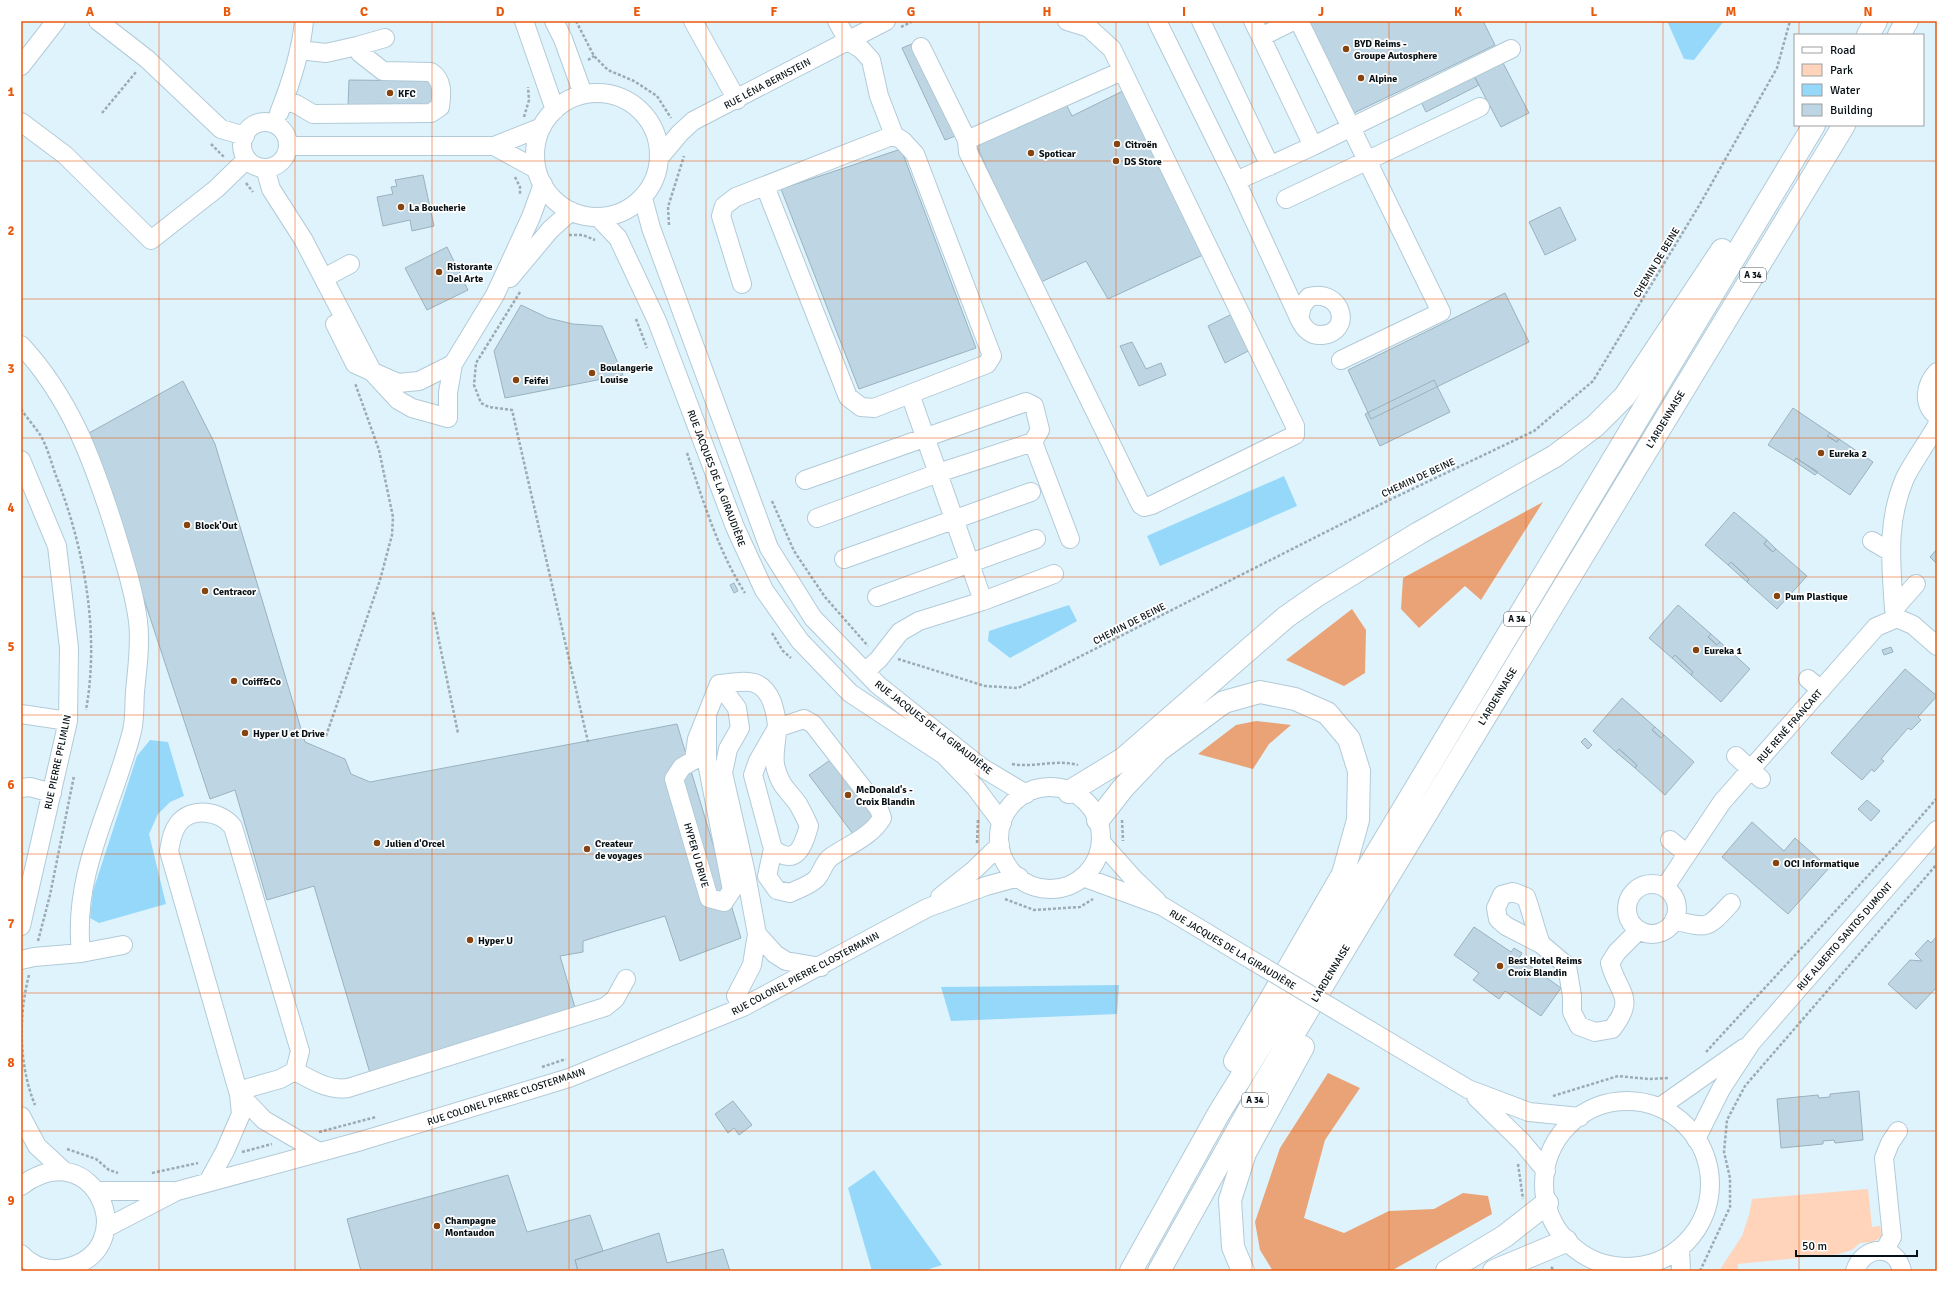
<svg xmlns="http://www.w3.org/2000/svg" width="1958" height="1292" font-family="Signika,sans-serif">
  <rect width="100%" height="100%" fill="#dff3fd"/>
  <path fill="#ffd4ba" d="M1868,1189L1872,1227L1880,1226L1882,1237L1872,1242L1860,1243L1852,1250L1839,1254L1738,1264V1271H1719L1742,1236L1749,1215L1752,1199Z"/>
  <path fill="#e9a377" d="M1543,502L1481,600L1465,586L1419,628L1401,609L1403,578Z
    M1352,609L1366,630L1365,673L1344,686L1286,660Z
    M1256,721L1291,725L1269,744L1253,769L1198,754L1236,725Z
    M1328,1073L1360,1088L1325,1140L1304,1218L1344,1233L1389,1211L1434,1209L1463,1193L1488,1196L1492,1214L1391,1271H1273L1260,1250L1255,1222L1280,1148Z"/>
  <path fill="#95d8f9" d="M1667,21H1724L1694,60L1684,59Z
    M1284,476L1297,506L1160,566L1147,536Z
    M1069,605L1077,621L1010,658L988,641L989,631Z
    M150,740L168,742L184,796L170,802L158,814L149,834L166,904L99,923L90,918L93,891L137,756Z
    M1119,985L1117,1014L951,1021L941,987Z
    M874,1170L942,1265L923,1271H872L848,1188Z"/>
  <path fill="#bed6e3" stroke="#9ab2be" d="M1307,21H1483L1495,45L1354,113Z
    M914,43L958,135L945,140L902,48Z
    M1501,59L1529,113L1501,127L1473,74Z
    M1473,74L1479,85L1426,112L1420,100Z
    M349,80L432,81V107L348,106Z
    M1125,90L1203,255L1108,299L1086,261L1039,283L974,140L1066,104L1072,116Z
    M901,149L976,348L859,389L781,189Z
    M423,175L434,226L412,231L410,220L383,226L377,197L393,194L391,187L397,186L395,180Z
    M1560,207L1576,240L1545,255L1529,222Z
    M447,247L468,290L427,310L405,268Z
    M1505,293L1529,342L1371,419L1348,370Z
    M521,305L548,318L573,324L602,326L623,375L505,398L494,351Z
    M1232,314L1250,350L1225,363L1208,326Z
    M1132,342L1146,369L1161,363L1166,375L1139,386L1120,346Z
    M1434,380L1450,412L1380,446L1365,414Z
    M183,381L215,444L305,742L345,759L351,774L370,782L677,724L741,938L680,961L665,916L583,941V952L560,956L576,1011L370,1073L314,886L267,900L235,790L210,799L89,433Z
    M1793,408L1830,433L1827,436L1837,442L1839,439L1873,462L1850,495L1796,458L1794,461L1768,445Z
    M1830,433L1839,439L1837,442L1827,436Z
    M1796,458L1818,472L1815,475L1794,461Z
    M1734,512L1767,540L1764,544L1773,552L1776,549L1807,576L1777,609L1747,582L1749,579L1731,562L1728,565L1705,545Z
    M1767,540L1776,549L1773,552L1764,544Z
    M1937,549V564L1930,557Z
    M1731,562L1749,579L1747,582L1728,565Z
    M734,583L738,591L734,593L730,585Z
    M1678,605L1711,634L1708,637L1717,645L1720,642L1750,669L1721,702L1691,675L1693,672L1675,655L1672,658L1649,638Z
    M1711,634L1720,642L1717,645L1708,637Z
    M1891,647L1893,652L1884,655L1882,650Z
    M1675,655L1693,672L1691,675L1672,658Z
    M1905,669L1937,696L1918,717L1921,720L1911,730L1908,728L1881,759L1884,761L1874,772L1872,769L1862,780L1831,753Z
    M1622,698L1655,727L1652,730L1661,738L1664,735L1694,762L1665,795L1635,768L1637,765L1619,749L1616,752L1593,731Z
    M1655,727L1664,735L1661,738L1652,730Z
    M1585,738L1592,745L1588,749L1581,742Z
    M1619,749L1637,765L1635,768L1616,752Z
    M833,758L880,818L856,838L809,775Z
    M1867,800L1880,811L1871,821L1858,809Z
    M1752,822L1784,851L1795,838L1829,868L1788,914L1722,857Z
    M1474,927L1511,952L1514,948L1522,953L1519,958L1561,988L1541,1016L1505,991L1499,999L1473,980L1479,973L1454,955Z
    M1937,936V987L1916,1009L1888,984L1910,960L1922,961L1915,954L1928,940L1931,943Z
    M1859,1091L1863,1140L1835,1143L1834,1140L1823,1141V1144L1781,1148L1777,1099L1818,1095L1819,1098L1830,1097V1094Z
    M733,1101L752,1125L739,1135L734,1128L728,1133L715,1114Z
    M508,1175L527,1232L590,1215L603,1251L575,1260L578,1271H361L347,1219Z
    M659,1233L667,1263L723,1249L730,1271H578L575,1260Z"/>
  <g fill="none" stroke-linecap="round" stroke-linejoin="round">
    <g stroke="#b2cad7" stroke-width="20">
      <path id="minor" d="M98,21L147,59L221,129L245,136
        M524,21L555,110
        M554,21L563,39L583,94
        M693,21L737,100
        M1157,21L1236,181L1299,318C1304,329 1310,336 1322,335C1354,332 1342,288 1309,297L1302,306L1299,318
        M1201,21L1270,166
        M1253,21L1261,37L1293,21
        M1299,21L1441,312L1341,360
        M1261,37L1313,146L1511,49
        M357,46L385,38
        M921,47L967,140L968,152L1141,505L1144,507L1152,505L1295,435V426L1112,49L1089,28L1067,21
        M21,66L56,21
        M535 155a62 62 0 1 1 124 0a62 62 0 1 1-124 0Z
        M284,101L296,104L313,114L431,113L440,107C442,93 443,80 431,72L383,71L360,53L357,46L326,53L299,50
        M279,113C291,83 301,53 304,21
        M21,122L65,155L151,240L216,189L247,159
        M242 145a23 23 0 1 1 46 0a23 23 0 1 1-46 0Z
        M967,140L1122,71
        M288,146H494L542,127
        M494,146L536,169
        M659,158L680,133L693,121L886,21
        M265,168L271,189L303,239L373,373L398,400L412,408L448,418V393L453,364L495,295L531,217L543,184
        M1236,181L1313,146
        M765,186L848,397L861,407L874,408L987,364L992,356L915,154L903,141L894,135L879,96L871,60L861,49L848,41L837,21
        M643,198L651,228L769,548L813,618L878,685L981,767L1026,794
        M1286,199L1480,107
        M598,217L618,238L657,321L735,527L764,590L800,641L850,693L944,755L975,787L1002,823
        M324,278L350,264
        M510,278L550,230L571,211
        M742,284L721,216L724,206L736,197L894,135
        M335,324L355,364L398,383L419,381L453,364
        M21,345C71,399 93,461 115,530C124,560 134,591 138,621C141,644 137,669 135,692C134,705 135,719 132,731C113,807 72,872 81,953L34,957L21,960
        M1937,372C1925,385 1922,404 1937,416
        M1033,442L1070,539
        M21,460L57,546L69,648L68,721L21,926
        M805,480L1026,402L1034,406L1040,430L1033,442L938,473L817,518
        M1872,541L1891,552
        M844,559L1031,492
        M877,597L1036,539
        M983,601L1054,574
        M1894,609L1916,584
        M1897,618L1894,609C1891,563 1886,522 1905,478C1914,460 1927,443 1937,425
        M865,672L879,659L900,632L919,621L983,601L910,394
        M1808,679L1821,690
        M719,684L737,708L740,728L728,749L723,773L745,869L757,934L752,965L736,996L743,1007
        M719,684C743,682 761,675 772,702C775,711 777,720 777,729C777,742 772,756 776,769C781,787 788,790 798,804C802,811 806,819 809,826C803,846 797,867 773,849
        M21,714L68,721
        M707,717V763L732,890L724,902L709,898L674,779L682,767L694,760L697,739L719,684
        M804,719L813,724L879,809L882,818C871,837 848,845 831,857C823,863 823,871 817,878C811,885 798,889 790,893L777,890L767,876L773,849L753,775L758,761L777,728Z
        M1736,756L1761,779
        M999 838a51 51 0 1 1 102 0a51 51 0 1 1-102 0Z
        M21,788L30,787L52,793
        M1670,840L1687,854
        M1101,842L1133,878L1157,901
        M1083,877L1162,906L1245,956
        M1627 909a25 25 0 1 1 50 0a25 25 0 1 1-50 0Z
        M1665,887L1722,802L1876,627L1897,618L1913,625L1937,646
        M940,897L974,870L1000,845
        M1674,920C1709,929 1707,929 1731,903
        M757,934L775,954L786,961L821,967
        M1541,944C1535,929 1532,913 1526,897L1513,892L1502,895L1496,908L1498,919L1506,926L1541,944L1567,966L1572,996V1012L1579,1026L1595,1032L1612,1029C1637,997 1618,994 1610,963L1617,952L1639,930
        M81,953L123,945
        M1371,1031L1468,1089L1529,1112L1580,1117
        M295,1071C312,1080 328,1091 348,1088L605,1007L615,999L626,979
        M238,1091L280,1079L295,1071L300,1051L233,827C221,811 191,806 178,824C172,832 171,841 169,851L238,1091L239,1094
        M1476,1097L1522,1142L1546,1171
        M1544 1184a83 83 0 1 1 166 0a83 83 0 1 1-166 0Z
        M1660,1107L1744,1048
        M21,1116L37,1146L64,1171
        M1696,1139L1721,1089L1751,1043L1937,830
        M208,1182L225,1151L241,1114L239,1094L264,1120L319,1152
        M21,1186C95,1130 145,1251 65,1268C49,1272 32,1266 21,1254
        M96,1191H172
        M106,1228L177,1191L361,1141L569,1078L743,1007L927,908L986,886L1019,877
        M1680,1248L1681,1271
        M1884,1251L1892,1237L1884,1158L1890,1143L1898,1131
        M1855,1271C1863,1245 1896,1243 1902,1271"/>
    </g>
    <g stroke="#b2cad7" stroke-width="24">
      <path id="highway" d="M1868,35L1876,21
        M1899,35L1907,21
        M1069,792L1123,759L1286,617L1319,594L1419,533L1555,456L1595,426L1625,396L1722,250
        M1098,820L1123,788L1159,750L1224,702L1260,692L1295,699L1327,713L1349,739L1359,771L1358,820L1343,874L1235,1061
        M1131,1271L1219,1113L1276,1021L1814,125
        M1159,1271L1260,1090L1355,931L1844,125
        M1243,1271L1233,1247L1230,1200L1245,1153L1303,1047
        M1447,1271L1505,1236L1547,1203
        M1494,1271L1566,1241"/>
    </g>
    <path stroke="#9babb3" stroke-width="2.5" stroke-dasharray="3 2" stroke-linecap="butt" d="M576,21L594,56L608,70L634,81L657,96L671,118
      M901,27L913,21
      M588,60L594,56
      M102,113L136,72
      M524,117L529,100L528,87
      M211,144L225,158
      M515,177L520,187V195
      M246,183L253,192
      M669,225L668,207L684,156
      M569,235H583L595,240
      M520,292L476,363L474,385L481,403L489,407L512,410L588,742
      M636,319L647,348
      M21,409C27,418 35,427 41,436C47,447 51,461 55,473C84,546 100,632 86,710
      M687,453C703,500 718,551 745,593
      M772,501L794,551L825,597L868,646
      M433,612L458,733
      M772,633L783,651L791,658
      M898,659L985,686L1018,688L1383,503L1534,431L1593,381L1700,204L1777,68L1790,21
      M326,736L380,580L392,535L393,517L379,450L355,383
      M1012,764C1034,768 1057,759 1078,765
      M1122,820L1123,841
      M977,843L978,820
      M1005,899L1034,910L1080,907L1093,899
      M38,941L50,895L74,776
      M29,975C18,1017 19,1066 35,1105
      M1706,1052L1898,843L1937,798
      M542,1067L566,1059
      M1553,1096L1618,1076L1649,1079L1669,1078
      M319,1132L376,1117
      M67,1149L96,1159L109,1170L118,1173
      M242,1152L272,1144
      M1518,1164L1523,1199
      M152,1173L198,1163
      M1551,1267L1555,1271
      M1700,1271L1730,1207V1178L1724,1152L1727,1120L1745,1086L1937,864"/>
    <use href="#minor" stroke="#fff" stroke-width="18"/>
    <use href="#highway" stroke="#fff" stroke-width="22"/>
    <g stroke="#b2cad7" stroke-width="20" stroke-linecap="butt">
      <path id="minor-bridge" d="M1245,956L1371,1031"/>
    </g>
    <use href="#minor-bridge" stroke="#fff" stroke-width="18"/>
  </g>
  <path fill="none" stroke="#e8590c" stroke-width="1" stroke-opacity="0.55" d="M159,21V1271M295,21V1271M432,21V1271M569,21V1271M706,21V1271M842,21V1271M979,21V1271M1116,21V1271M1252,21V1271M1389,21V1271M1526,21V1271M1663,21V1271M1799,21V35M1799,125V1271M21,161H1937M21,299H1937M21,438H1937M21,577H1937M21,715H1937M21,854H1937M21,993H1937M21,1131H1937"/>
  <g fill="#854410" stroke="#fff" stroke-width="1.5">
    <circle cx="1346" cy="49" r="4"/>
    <circle cx="1361" cy="78" r="4"/>
    <circle cx="390" cy="93" r="4"/>
    <circle cx="1117" cy="144" r="4"/>
    <circle cx="1031" cy="153" r="4"/>
    <circle cx="1116" cy="161" r="4"/>
    <circle cx="401" cy="207" r="4"/>
    <circle cx="439" cy="272" r="4"/>
    <circle cx="592" cy="373" r="4"/>
    <circle cx="516" cy="380" r="4"/>
    <circle cx="1821" cy="453" r="4"/>
    <circle cx="187" cy="525" r="4"/>
    <circle cx="205" cy="591" r="4"/>
    <circle cx="1777" cy="596" r="4"/>
    <circle cx="1696" cy="650" r="4"/>
    <circle cx="234" cy="681" r="4"/>
    <circle cx="245" cy="733" r="4"/>
    <circle cx="848" cy="795" r="4"/>
    <circle cx="377" cy="843" r="4"/>
    <circle cx="587" cy="849" r="4"/>
    <circle cx="1776" cy="863" r="4"/>
    <circle cx="470" cy="940" r="4"/>
    <circle cx="1500" cy="966" r="4"/>
    <circle cx="437" cy="1226" r="4"/>
  </g>
  <g text-anchor="middle" stroke-width="3.5" stroke-linejoin="round" paint-order="stroke">
    <g fill="#fff" stroke="#52585b" stroke-width="1">
      <rect x="1740" y="268" width="26" height="14" rx="3"/>
      <rect x="1504" y="612" width="26" height="14" rx="3"/>
      <rect x="1242" y="1093" width="26" height="14" rx="3"/>
    </g>
    <g font-size="9" font-weight="bold" fill="#081115">
      <text x="1753" y="278">A 34</text>
      <text x="1517" y="622">A 34</text>
      <text x="1255" y="1103">A 34</text>
    </g>
    <g font-size="10" font-weight="bold" fill="#081115" stroke="#fff" text-anchor="start">
      <text x="1354" y="47">BYD Reims -<tspan x="1354" dy="12">Groupe Autosphere</tspan></text>
      <text x="1369" y="82">Alpine</text>
      <text x="398" y="97">KFC</text>
      <text x="1125" y="148">Citroën</text>
      <text x="1039" y="157">Spoticar</text>
      <text x="1124" y="165">DS Store</text>
      <text x="409" y="211">La Boucherie</text>
      <text x="447" y="270">Ristorante<tspan x="447" dy="12">Del Arte</tspan></text>
      <text x="600" y="371">Boulangerie<tspan x="600" dy="12">Louise</tspan></text>
      <text x="524" y="384">Feifei</text>
      <text x="1829" y="457">Eureka 2</text>
      <text x="195" y="529">Block'Out</text>
      <text x="213" y="595">Centracor</text>
      <text x="1785" y="600">Pum Plastique</text>
      <text x="1704" y="654">Eureka 1</text>
      <text x="242" y="685">Coiff&amp;Co</text>
      <text x="253" y="737">Hyper U et Drive</text>
      <text x="856" y="793">McDonald's -<tspan x="856" dy="12">Croix Blandin</tspan></text>
      <text x="385" y="847">Julien d'Orcel</text>
      <text x="595" y="847">Createur<tspan x="595" dy="12">de voyages</tspan></text>
      <text x="1784" y="867">OCI Informatique</text>
      <text x="478" y="944">Hyper U</text>
      <text x="1508" y="964">Best Hotel Reims<tspan x="1508" dy="12">Croix Blandin</tspan></text>
      <text x="445" y="1224">Champagne<tspan x="445" dy="12">Montaudon</tspan></text>
    </g>
    <g font-size="10" fill="#081115" stroke="#fff">
      <text transform="translate(767 83) rotate(-28)" y="4">RUE LÉNA BERNSTEIN</text>
      <text transform="translate(1656 262) rotate(-59)" y="4">CHEMIN DE BEINE</text>
      <text transform="translate(1665 419) rotate(-59)" y="4">L'ARDENNAISE</text>
      <text transform="translate(1418 477) rotate(-25)" y="4">CHEMIN DE BEINE</text>
      <text transform="translate(717 478) rotate(69)" y="4">RUE JACQUES DE LA GIRAUDIÈRE</text>
      <text transform="translate(1129 623) rotate(-27)" y="4">CHEMIN DE BEINE</text>
      <text transform="translate(1497 696) rotate(-59)" y="4">L'ARDENNAISE</text>
      <text transform="translate(1789 726) rotate(-49)" y="4">RUE RENÉ FRANCART</text>
      <text transform="translate(934 727) rotate(38)" y="4">RUE JACQUES DE LA GIRAUDIÈRE</text>
      <text transform="translate(57 762) rotate(-78)" y="4">RUE PIERRE PFLIMLIN</text>
      <text transform="translate(697 855) rotate(74)" y="4">HYPER U DRIVE</text>
      <text transform="translate(1844 936) rotate(-49)" y="4">RUE ALBERTO SANTOS DUMONT</text>
      <text transform="translate(1233 949) rotate(31)" y="4">RUE JACQUES DE LA GIRAUDIÈRE</text>
      <text transform="translate(805 973) rotate(-28)" y="4">RUE COLONEL PIERRE CLOSTERMANN</text>
      <text transform="translate(1330 973) rotate(-59)" y="4">L'ARDENNAISE</text>
      <text transform="translate(506 1096) rotate(-18)" y="4">RUE COLONEL PIERRE CLOSTERMANN</text>
    </g>
  </g>
  <rect width="1958" height="1292" fill="none" stroke="#ffffff" stroke-width="44"/>
  <rect x="1794" y="34" width="130" height="92" fill="#ffffff" stroke="#9ca0a1"/>
  <rect x="1802" y="47" width="20" height="6" fill="#ffffff" stroke="#9ca0a1"/>
  <text x="1830" y="54" font-size="12" fill="#081115">Road</text>
  <rect x="1802" y="64" width="20" height="12" fill="#ffd4ba" stroke="#9ca0a1"/>
  <text x="1830" y="74" font-size="12" fill="#081115">Park</text>
  <rect x="1802" y="84" width="20" height="12" fill="#95d8f9" stroke="#9ca0a1"/>
  <text x="1830" y="94" font-size="12" fill="#081115">Water</text>
  <rect x="1802" y="104" width="20" height="12" fill="#bed6e3" stroke="#9ca0a1"/>
  <text x="1830" y="114" font-size="12" fill="#081115">Building</text>
  <path d="M1796 1250v6h121v-6" fill="none" stroke="#081115" stroke-width="2"/>
  <text x="1802" y="1250" font-size="12" fill="#081115" stroke="#ffffff" stroke-width="3" paint-order="stroke">50 m</text>
  <rect x="22" y="22" width="1914" height="1248" fill="none" stroke="#e8590c" stroke-width="1.5"/>
  <g font-size="13" text-anchor="middle" font-weight="bold" fill="#e8590c">
    <text x="90" y="16">A</text>
    <text x="227" y="16">B</text>
    <text x="364" y="16">C</text>
    <text x="500" y="16">D</text>
    <text x="637" y="16">E</text>
    <text x="774" y="16">F</text>
    <text x="911" y="16">G</text>
    <text x="1047" y="16">H</text>
    <text x="1184" y="16">I</text>
    <text x="1321" y="16">J</text>
    <text x="1458" y="16">K</text>
    <text x="1594" y="16">L</text>
    <text x="1731" y="16">M</text>
    <text x="1868" y="16">N</text>
    <text x="11" y="96">1</text>
    <text x="11" y="235">2</text>
    <text x="11" y="373">3</text>
    <text x="11" y="512">4</text>
    <text x="11" y="651">5</text>
    <text x="11" y="789">6</text>
    <text x="11" y="928">7</text>
    <text x="11" y="1067">8</text>
    <text x="11" y="1205">9</text>
  </g>
</svg>
